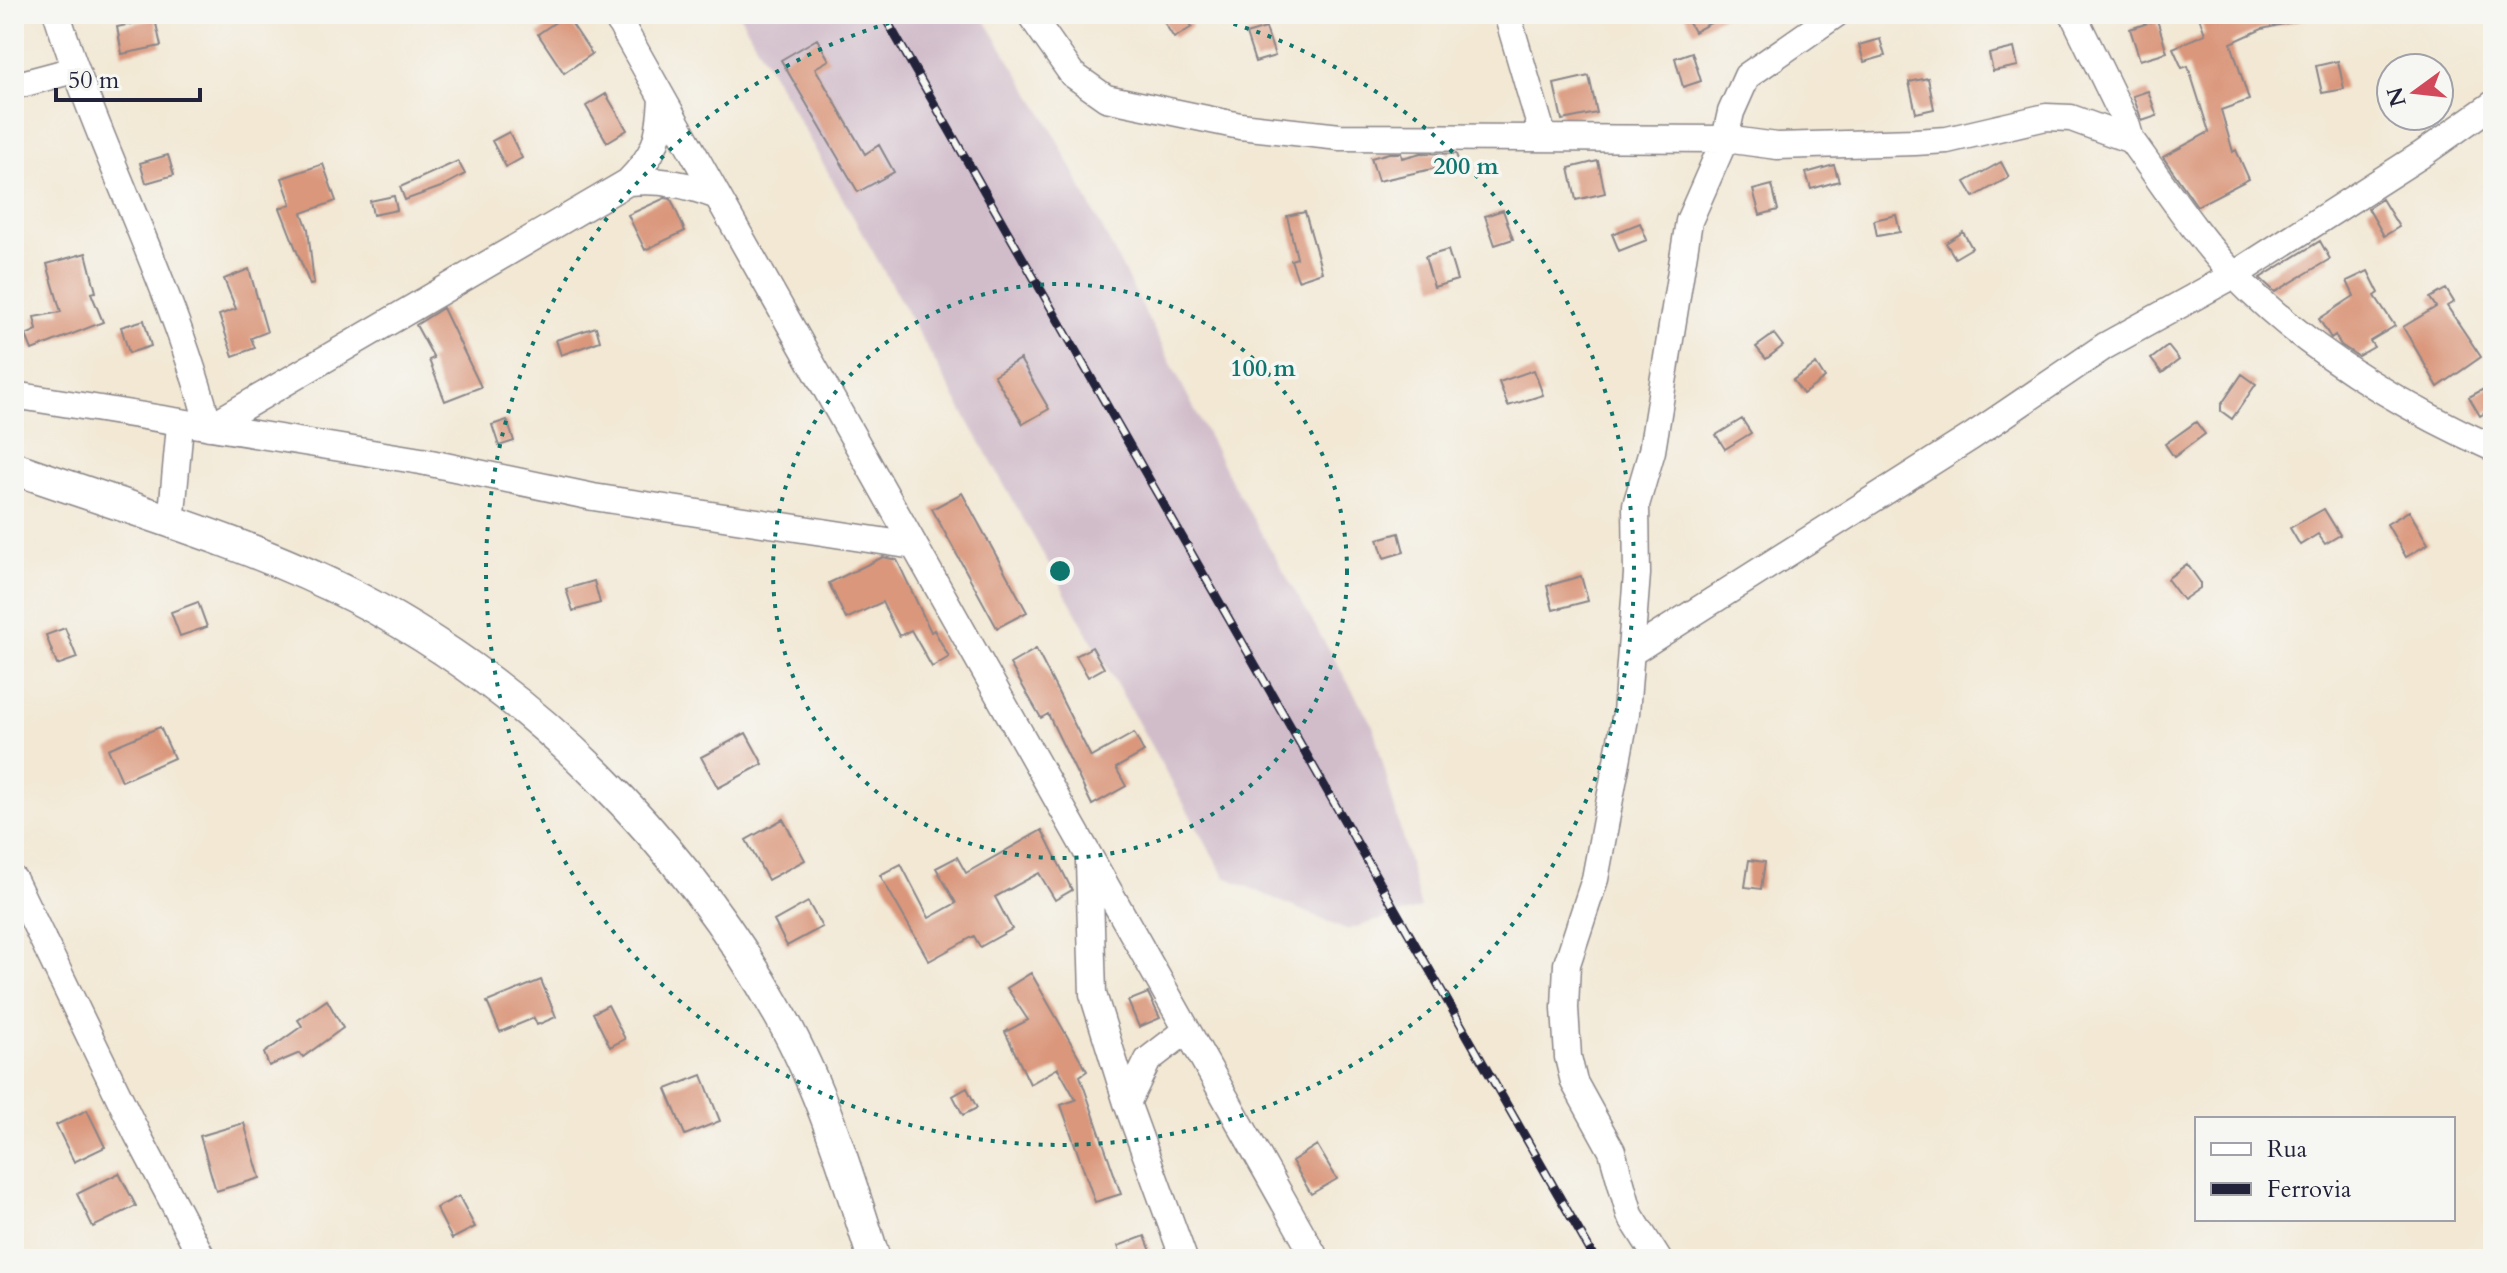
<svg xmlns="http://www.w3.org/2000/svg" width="2507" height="1273" font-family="Cardo,serif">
  <rect width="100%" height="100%" fill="#f6f6f2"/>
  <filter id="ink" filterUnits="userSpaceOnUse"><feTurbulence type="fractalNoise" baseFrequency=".0125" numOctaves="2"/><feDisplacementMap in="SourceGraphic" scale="16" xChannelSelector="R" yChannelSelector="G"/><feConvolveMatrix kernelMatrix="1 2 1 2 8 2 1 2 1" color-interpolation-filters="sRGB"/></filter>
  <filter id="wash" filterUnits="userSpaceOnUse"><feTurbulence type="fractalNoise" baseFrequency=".006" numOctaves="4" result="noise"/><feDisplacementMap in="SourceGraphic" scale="32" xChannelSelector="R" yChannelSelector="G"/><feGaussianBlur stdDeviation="1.8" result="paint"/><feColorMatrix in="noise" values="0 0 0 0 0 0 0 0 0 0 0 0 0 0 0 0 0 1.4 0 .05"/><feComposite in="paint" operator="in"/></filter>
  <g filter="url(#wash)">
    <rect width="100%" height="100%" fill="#f2e8d4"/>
    <path fill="#d1bdca" d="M739,14H981L1047,120L1230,479L1373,726L1421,908L1346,930L1225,877Z"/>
    <g id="blocks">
      <path fill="#da977c" d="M1159,14H1185L1192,27L1174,38Z
        M1684,14H1727L1694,32Z
        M2198,14H2300L2301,20L2262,29L2231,43L2249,100L2221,110L2233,152L2236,150L2249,179L2197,206L2163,157L2209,132L2188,66L2182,68L2173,48L2205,34Z
        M566,15L592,54L564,73L538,34Z
        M155,19L161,46L122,54L117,27Z
        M2157,20L2167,52L2140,60L2130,29Z
        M1266,28L1275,56L1255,62L1246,34Z
        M817,39L829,60L815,68L865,154L879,145L894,172L858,192L781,60Z
        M1880,39L1885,56L1864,62L1859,45Z
        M2014,48L2018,66L1993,71L1989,54Z
        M1692,52L1701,81L1683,87L1675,58Z
        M2338,61L2344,89L2322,93L2316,66Z
        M1589,76L1597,113L1562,120L1554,84Z
        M1928,78L1934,109L1916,113L1909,82Z
        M2148,91L2157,116L2142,121L2133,96Z
        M606,94L627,130L607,142L586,106Z
        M509,132L522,158L506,167L492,141Z
        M1389,153H1401L1402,158L1421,153L1456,154L1459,163L1378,181L1371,158Z
        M168,155L174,175L146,183L140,163Z
        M458,161L465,174L441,187L405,200L400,187Z
        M1598,161L1605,193L1576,200L1569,168Z
        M2001,162L2009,177L1974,197L1965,182Z
        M323,164L336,201L302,213L308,229L314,284L310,285L280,208L291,204L282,178Z
        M1834,165L1839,181L1811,189L1806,173Z
        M1772,185L1778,210L1760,215L1753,190Z
        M394,196L397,210L373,215L370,201Z
        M665,198L671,199L685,231L645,250L628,215Z
        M2382,199L2399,227L2384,236L2368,208Z
        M1503,210L1513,239L1495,245L1485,216Z
        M1305,212L1322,272L1298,280L1291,260L1297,258L1287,216Z
        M1896,215L1900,232L1877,236L1874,220Z
        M1640,223L1647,240L1619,251L1612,234Z
        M1963,232L1972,248L1955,258L1946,243Z
        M2320,241L2330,259L2275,292L2260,278Z
        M1448,250L1457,280L1434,287L1425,257Z
        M86,253L96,292L91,293L103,322L32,350L26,335L37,330L34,317L61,312L47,264Z
        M249,269L267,332L251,338L255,348L233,356L219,315L236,309L224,279Z
        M2368,271L2379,293L2375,296L2395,326L2370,341L2374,347L2358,356L2341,345L2335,335L2331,338L2319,319L2354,296L2347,281Z
        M2446,289L2454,302L2447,306L2481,357L2438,387L2403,327L2436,307L2430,298Z
        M443,308L481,387L445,401L429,360L434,358L416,325Z
        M144,320L151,346L129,353L121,327Z
        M596,327L600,341L561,355L556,340Z
        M1774,334L1783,346L1766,359L1756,347Z
        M2168,346L2179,360L2162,373L2151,359Z
        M1020,359L1049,409L1023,424L994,375Z
        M1816,364L1825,378L1803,394L1793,380Z
        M1534,370L1543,395L1508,406L1499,382Z
        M2242,374L2256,384L2232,419L2221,411V405Z
        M2493,384V409L2480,416L2469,397Z
        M1742,419L1751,433L1725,449L1716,435Z
        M507,420L514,441L499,446L492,425Z
        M2196,422L2205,434L2174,457L2165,444Z
        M962,493L1027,612L997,628L932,509Z
        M2324,509L2340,535L2325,544L2318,534L2300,545L2290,528Z
        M2409,511L2428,544L2406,557L2387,524Z
        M1399,533L1404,552L1384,558L1378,539Z
        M883,557L897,560L931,632L934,630L949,657L932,667L911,630L899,636L882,602L846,619L829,583Z
        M2187,564L2200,582V588L2183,600L2167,579Z
        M1581,576L1588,601L1553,610L1547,586Z
        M594,581L600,603L573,611L566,589Z
        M198,602L207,627L180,636L171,612Z
        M65,628L77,658L57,665L46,635Z
        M1092,647L1104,668L1088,677L1076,656Z
        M1036,649L1091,757L1134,733L1144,752L1116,768L1126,786L1092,805L1048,714L1041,718L1010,664Z
        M160,727L174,758L122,781L108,749Z
        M746,733L763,764L718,788L701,757Z
        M783,819L805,860L768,880L746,840Z
        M1042,830L1072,890L1055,900L1039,873L995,897L1012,929L980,947L974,936L929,961L880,875L901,864L929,918L956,903L936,868L957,857L966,873Z
        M1749,860L1765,862L1761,889L1745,887Z
        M808,902L822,927L787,946L774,921Z
        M1031,973L1087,1071L1080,1076L1121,1194L1095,1202L1061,1105L1076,1100L1058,1068L1030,1084L1005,1032L1028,1020L1007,988Z
        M541,980L556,1017L537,1025L534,1018L500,1032L487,1002Z
        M1148,993L1160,1018L1139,1027L1128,1001Z
        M327,1000L343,1028L303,1057L300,1053L269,1066L264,1053L302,1026L298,1020Z
        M608,1005L625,1039L610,1047L593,1013Z
        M702,1075L720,1121L685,1135L666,1089Z
        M967,1088L977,1108L963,1115L953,1096Z
        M87,1110L105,1147L74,1162L56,1125Z
        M244,1123L260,1178L216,1191L200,1136Z
        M1317,1145L1337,1179L1311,1194L1292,1161Z
        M119,1173L136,1206L93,1227L77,1194Z
        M459,1196L475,1227L452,1239L436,1208Z
        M1145,1236L1154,1259H1123L1118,1246Z"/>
    </g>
  </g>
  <g filter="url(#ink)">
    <use href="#blocks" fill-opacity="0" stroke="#8a8588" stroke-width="2"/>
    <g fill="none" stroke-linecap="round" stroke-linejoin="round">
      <g stroke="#8a8588" stroke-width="29">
        <path id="minor" d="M57,14C101,154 172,284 209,427L628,182C656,154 660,137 662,98
          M615,14L1316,1259
          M1030,14L1072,74L1106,98L1240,126L1340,137L1725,139L1777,146L1915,142L1947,140L2046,117L2071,118L2131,140
          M1507,14L1543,136
          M2073,14L2126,123L2131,140C2164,185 2196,236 2235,276C2308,351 2398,405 2493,448
          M14,86L74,70
          M628,182C661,179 686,184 717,196
          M14,395L421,461L593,497L914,546
          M171,524L180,425
          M1632,652L1971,437L2105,346L2234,275L2421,155L2493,104
          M1089,862L1093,994L1127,1103L1184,1259
          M14,880L137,1134L203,1259
          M1127,1103L1148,1060L1187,1030
          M1658,1259L1630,1215L1612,1151L1574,1082L1568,1057L1565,1008L1567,964L1595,879L1626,713L1637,574L1636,505L1652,451L1689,221L1725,139L1731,112L1747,76L1836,14"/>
      </g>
      <g stroke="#8a8588" stroke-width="35">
        <path id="major" d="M14,468C127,508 248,542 355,597C533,689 684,843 781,1017C823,1092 848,1177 874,1259"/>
      </g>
      <use href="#minor" stroke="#fff" stroke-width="26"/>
      <use href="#major" stroke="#fff" stroke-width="32"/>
      <g stroke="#22223b" stroke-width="9">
        <path id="rail" d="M883,14L1595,1259"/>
      </g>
      <use href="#rail" stroke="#f6f6f2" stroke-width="6" stroke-dasharray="18" stroke-linecap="butt"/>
    </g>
  </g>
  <g fill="none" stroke="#0f766e" stroke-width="4" stroke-dasharray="4 8">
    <circle cx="1060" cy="571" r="287"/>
    <path d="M1199 14A574 574 0 1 1 921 14"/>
  </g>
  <circle cx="1060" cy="571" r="12" fill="#0f766e" stroke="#f6f6f2" stroke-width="4"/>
  <g font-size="24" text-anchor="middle" font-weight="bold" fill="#0f766e" stroke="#f6f6f2" stroke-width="7" stroke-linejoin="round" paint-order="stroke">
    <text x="1466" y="174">200 m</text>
    <text x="1263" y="376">100 m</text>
  </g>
  <rect width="2507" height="1273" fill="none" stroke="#f6f6f2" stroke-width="48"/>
  <rect x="2195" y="1117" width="260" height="104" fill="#f6f6f2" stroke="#a1a1a9" stroke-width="2"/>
  <rect x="2211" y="1143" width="40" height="12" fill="#ffffff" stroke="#a1a1a9" stroke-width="2"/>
  <text x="2267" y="1157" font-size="24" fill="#22223b">Rua</text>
  <rect x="2211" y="1183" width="40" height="12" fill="#22223b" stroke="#a1a1a9" stroke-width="2"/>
  <text x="2267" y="1197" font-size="24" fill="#22223b">Ferrovia</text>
  <g transform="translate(2415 92) rotate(255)"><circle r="38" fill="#f6f6f2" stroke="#a1a1a9" stroke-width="2"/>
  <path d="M0-6L14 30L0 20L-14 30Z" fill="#d1495b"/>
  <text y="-12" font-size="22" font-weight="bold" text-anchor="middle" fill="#22223b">N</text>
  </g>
  <path d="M56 88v12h144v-12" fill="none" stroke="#22223b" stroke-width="4"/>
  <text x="68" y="88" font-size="24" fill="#22223b" stroke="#f6f6f2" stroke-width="6" paint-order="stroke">50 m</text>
</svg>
